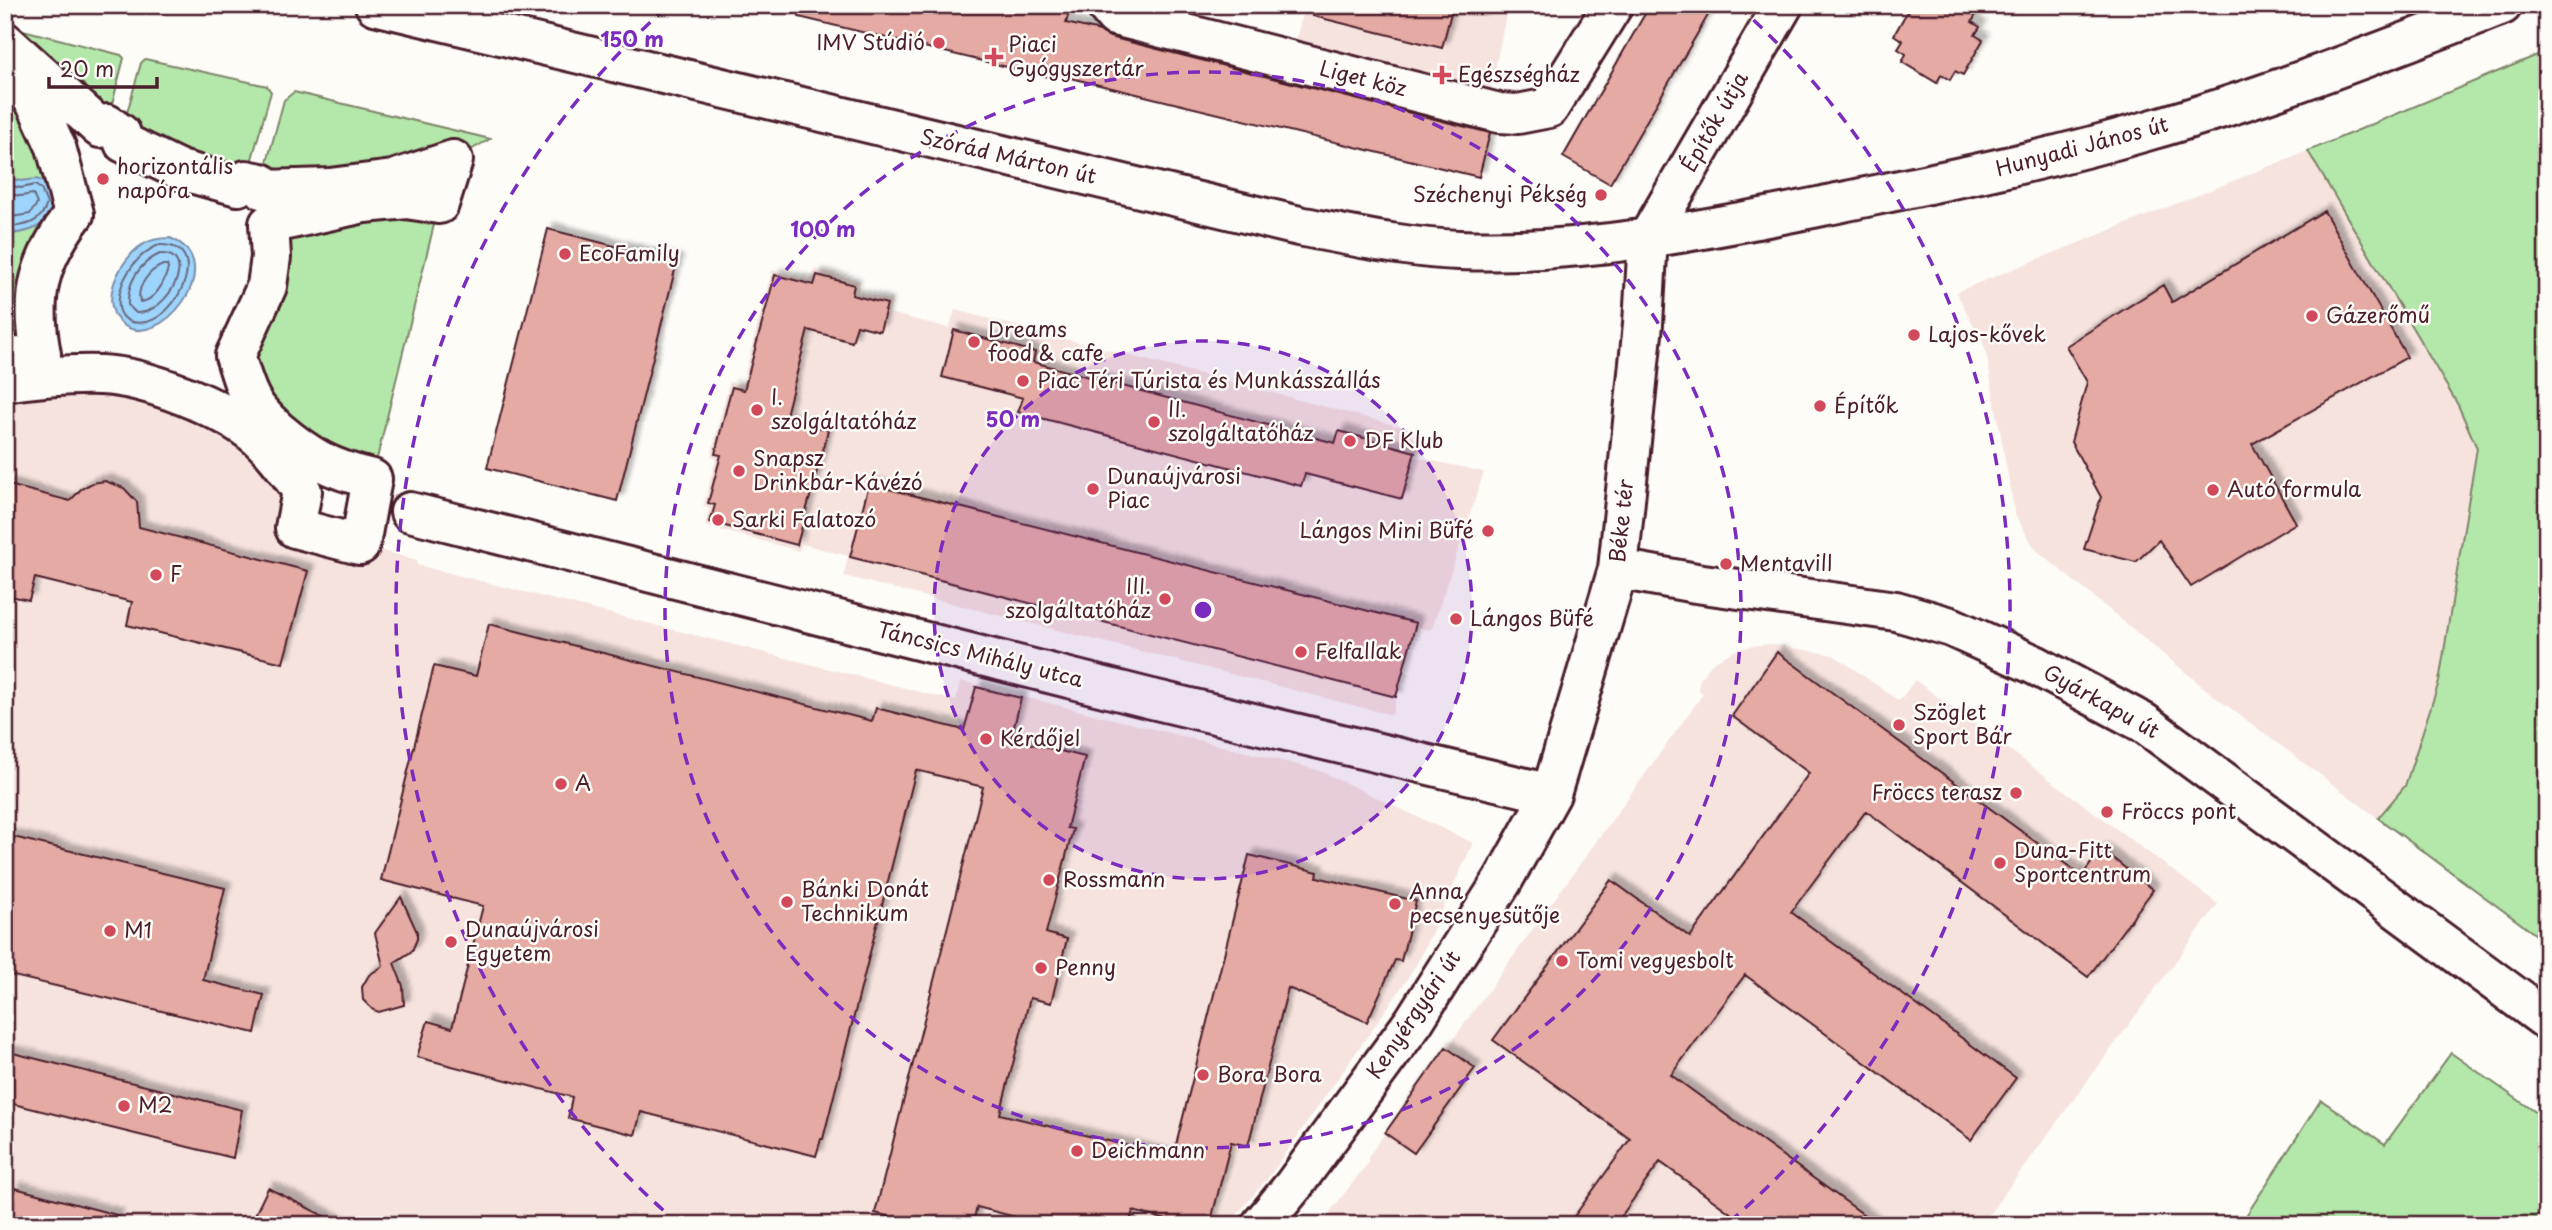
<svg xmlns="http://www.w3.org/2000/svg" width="2552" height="1230" font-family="'Playpen Sans',sans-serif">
  <defs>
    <filter id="shadow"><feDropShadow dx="6" dy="-6" stdDeviation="2" flood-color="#0004"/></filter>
  </defs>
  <rect width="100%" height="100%" fill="#fdfcf7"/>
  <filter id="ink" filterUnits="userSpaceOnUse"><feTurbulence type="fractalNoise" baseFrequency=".0143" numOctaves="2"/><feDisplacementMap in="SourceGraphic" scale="14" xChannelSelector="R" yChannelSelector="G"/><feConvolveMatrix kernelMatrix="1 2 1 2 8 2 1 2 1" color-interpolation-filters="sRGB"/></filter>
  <g filter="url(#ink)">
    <path fill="#f6e3de" d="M1305,5H1508L1489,99L1293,51Z
      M2308,151L2458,405L2477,448L2439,682L2405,786L2378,818L2218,699L2035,549L2015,515L1985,347L1956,292Z
      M814,269L860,281L858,292L892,301L889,313L949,328L955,310L1421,432L1415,457L1484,472L1432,628L1428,630L1415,626L1392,715L844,576L848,556L802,544L799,551L705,526L709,508L703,507L716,459L711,456L729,382L742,384L772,270L811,280Z
      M104,375L280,460L295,528L417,560V565L956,701L960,681L1318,770L1473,843L1420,958L1404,984L1271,1174L1228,1225H5V382Z
      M1771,644L1834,655L1899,701L1915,680L2218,904L1981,1225H1320L1368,1163V1157L1703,694L1698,689L1700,679L1713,662L1736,650L1751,646Z"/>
    <path fill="#b3e8aa" stroke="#7e846a" stroke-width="2" d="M11,27L121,55L124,58L107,124Z
      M2547,51V943L2378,818L2405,786L2439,682L2477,448L2458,405L2308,151Z
      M5,58L74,214L36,326L5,359Z
      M145,59L267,86L271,92L246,180L121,134L141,63Z
      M294,92L490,139L453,160L261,184L284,100Z
      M439,204L372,479L255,406L254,317L269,224Z
      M2451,1053L2547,1120V1225H2240L2321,1100L2385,1144Z"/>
    <path fill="#9cd4fb" stroke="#7b8ca8" stroke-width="2" d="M5,177L21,181L37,179L45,183L54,204C46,229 29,233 5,234Z
      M170,238C233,263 157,356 121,323C97,301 122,256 144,244C152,239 161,238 170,238Z"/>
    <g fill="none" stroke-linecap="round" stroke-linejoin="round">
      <path stroke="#6b677e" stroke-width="2" d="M5,184L21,188L35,185L41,189L47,204C40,225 24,226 5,227
        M5,193L21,196L33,194L37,204L30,214L5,218
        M159,245C212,243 179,316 146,322C99,331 119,260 159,245Z
        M160,254C199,252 169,314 136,313L128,305C127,283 139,263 160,254Z
        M163,265H167L168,269C164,283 155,301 140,302C136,287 149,270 163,265Z"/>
    </g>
    <path fill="#e4aaa3" stroke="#4a1f2b" stroke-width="2" filter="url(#shadow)" d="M800,5H1071L1066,23L1100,31L1110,37L1490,133L1479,177L1054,74L1053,78L799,17Z
      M1315,5H1453L1442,48L1313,16Z
      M1650,5H1714L1610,184L1563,157Z
      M1911,5H1981L1972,22L1980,27L1975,35L1983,40L1963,75L1955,71L1950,80L1941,75L1937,83L1902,62L1906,54L1898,49L1903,41L1894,35Z
      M2324,211L2407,357L2252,444L2296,523L2191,587L2159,540L2136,562L2084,549L2101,497L2071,442L2087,382L2066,346L2163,285L2172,302Z
      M548,229L677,262L617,501L487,468Z
      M775,275L814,285L817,275L840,281L854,285L852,295L887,304L880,331L857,325L852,342L808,330L785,419L828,430L797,545L710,522L715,505L708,503L721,455L715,454L728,401L732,387L744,390Z
      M954,330L1035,352L1033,362L1335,443L1339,431L1415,452L1402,499L1305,474L1301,486L1018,412L1023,398L942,377Z
      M105,481L124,488L137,502L139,527L308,571L283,663L127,625L132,602L35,578L29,600L5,595V484L70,501L81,489L92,483Z
      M869,484L1416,623L1396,697L850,557Z
      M489,624L872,721L876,708L964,730L976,687L1021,698L1011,739L1085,757L1067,828L1073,829L1046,933L1067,939L1051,1003L1030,998L1000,1114L1173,1157L1249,855L1318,872L1317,877L1416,901L1401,961L1395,960L1367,1022L1288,988L1248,1146L1231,1142L1210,1225H1186L1133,1211L1129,1225H1046L977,1207L972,1225H923L875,1213L983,787L916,770L823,1139H821L816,1156L641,1112L635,1135L568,1118L572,1097L417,1057L428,1021L452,1028L483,906L381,880L434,666L476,676Z
      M1777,652L2082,876L2101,849L2153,890L2088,977L1866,811L1791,912L2016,1078L1971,1140L1745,975L1671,1075L1878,1225H1747L1660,1162L1615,1225H1568L1630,1139L1493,1040L1611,880L1690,937L1809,773L1732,716Z
      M5,835L225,888L203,980L264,995L255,1033L5,974Z
      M401,897L417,932V939L412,951L394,963L403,986L404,1005L379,1012L373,1010L363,1000L362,987L369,975L383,966L375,933Z
      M1446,1047L1475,1068L1414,1153L1385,1133Z
      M5,1051L242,1110L233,1158L5,1102Z
      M15,1188L117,1215L115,1225H6Z
      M268,1188L342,1225H250Z"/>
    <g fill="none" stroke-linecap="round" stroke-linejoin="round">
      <g stroke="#4a1f2b" stroke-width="44">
        <path id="street" d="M1106,5L1115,16L1499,113L1518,114L1549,108L1613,5
          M5,52V42L100,128L107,124L121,134L124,143L180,170L238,186L246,180L261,183L264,190L330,188L393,180L453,160L439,204L407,199L364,203L269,224L271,257L267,286L235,356C241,373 245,392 255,406C261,415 270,423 277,430C310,458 330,469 372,479L360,545L295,528L302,491C289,472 276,453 258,437C223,407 147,377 101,375C69,374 37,377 5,382
          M5,359L41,354C30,296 38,261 74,214L56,147L37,105L12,68
          M410,512L1148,698L1551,794
          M1618,569L1696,583L1896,611L1951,627L2035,665L2144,723L2547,1020
          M1261,1225L1294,1185L1414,1021L1503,880L1551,794L1618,569L1643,324L1648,238L1783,5"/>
      </g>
      <g stroke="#4a1f2b" stroke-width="44">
        <path id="secondary" d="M375,5L1299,226C1352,236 1405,248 1459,250C1581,255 1704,230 1823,206C1933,183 2042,162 2150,130C2269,96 2386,50 2502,5"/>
      </g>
      <use href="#street" stroke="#fdfcf7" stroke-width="38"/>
      <use href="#secondary" stroke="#fdfcf7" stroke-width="38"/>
    </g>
  </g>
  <circle cx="1203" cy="610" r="269" fill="#7b2cbf" fill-opacity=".12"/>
  <g fill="none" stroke="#7b2cbf" stroke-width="3.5" stroke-dasharray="12 9">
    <circle cx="1203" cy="610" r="269"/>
    <circle cx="1203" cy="610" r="538"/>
    <path d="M679 1224A807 807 0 0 1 668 6M1738 6A807 807 0 0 1 1727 1224"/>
  </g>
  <g fill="#d1495b" stroke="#fdfcf7" stroke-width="2.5">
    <circle cx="939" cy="43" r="7"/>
    <path d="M990.5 46.5h7v7h7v7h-7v7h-7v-7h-7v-7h7z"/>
    <path d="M1438.5 64.5h7v7h7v7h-7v7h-7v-7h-7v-7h7z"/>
    <circle cx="103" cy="179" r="7"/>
    <circle cx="1601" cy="195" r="7"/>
    <circle cx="565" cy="254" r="7"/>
    <circle cx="2312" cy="316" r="7"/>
    <circle cx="1914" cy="335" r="7"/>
    <circle cx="974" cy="342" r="7"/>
    <circle cx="1023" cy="381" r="7"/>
    <circle cx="1820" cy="406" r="7"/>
    <circle cx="757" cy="410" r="7"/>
    <circle cx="1154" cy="422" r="7"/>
    <circle cx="1350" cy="441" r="7"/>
    <circle cx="739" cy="471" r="7"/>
    <circle cx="1093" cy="489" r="7"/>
    <circle cx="2213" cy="490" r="7"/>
    <circle cx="718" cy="520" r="7"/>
    <circle cx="1488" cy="531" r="7"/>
    <circle cx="1726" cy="564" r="7"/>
    <circle cx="156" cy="575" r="7"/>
    <circle cx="1165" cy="599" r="7"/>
    <circle cx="1456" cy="619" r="7"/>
    <circle cx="1301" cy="652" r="7"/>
    <circle cx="1899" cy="725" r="7"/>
    <circle cx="986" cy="739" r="7"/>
    <circle cx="561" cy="784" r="7"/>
    <circle cx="2016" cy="793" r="7"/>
    <circle cx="2107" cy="812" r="7"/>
    <circle cx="2000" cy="863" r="7"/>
    <circle cx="1049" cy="880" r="7"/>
    <circle cx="787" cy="902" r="7"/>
    <circle cx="1395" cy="904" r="7"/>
    <circle cx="110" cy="931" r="7"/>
    <circle cx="451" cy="942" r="7"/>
    <circle cx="1562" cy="961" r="7"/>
    <circle cx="1041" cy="968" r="7"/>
    <circle cx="1203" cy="1075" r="7"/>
    <circle cx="124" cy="1106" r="7"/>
    <circle cx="1077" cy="1151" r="7"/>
  </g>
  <g text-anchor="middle" stroke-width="5" stroke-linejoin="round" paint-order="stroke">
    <g font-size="21" fill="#4a1f2b" stroke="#fdfcf7" text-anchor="start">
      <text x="925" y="50" text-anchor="end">IMV Stúdió</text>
      <text x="1008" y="52">Piaci<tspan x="1008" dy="24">Gyógyszertár</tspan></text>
      <text x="1458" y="82">Egészségház</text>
      <text x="117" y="174">horizontális<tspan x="117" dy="24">napóra</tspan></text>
      <text x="1587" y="202" text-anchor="end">Széchenyi Pékség</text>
      <text x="579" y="261">EcoFamily</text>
      <text x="2326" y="323">Gázerőmű</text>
      <text x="988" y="337">Dreams<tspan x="988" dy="24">food &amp; cafe</tspan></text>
      <text x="1928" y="342">Lajos-kővek</text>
      <text x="1037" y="388">Piac Téri Túrista és Munkásszállás</text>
      <text x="771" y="405">I.<tspan x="771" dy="24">szolgáltatóház</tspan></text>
      <text x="1834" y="413">Építők</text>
      <text x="1168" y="417">II.<tspan x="1168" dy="24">szolgáltatóház</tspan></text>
      <text x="1364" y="448">DF Klub</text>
      <text x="753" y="466">Snapsz<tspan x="753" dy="24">Drinkbár-Kávézó</tspan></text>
      <text x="1107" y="484">Dunaújvárosi<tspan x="1107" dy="24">Piac</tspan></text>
      <text x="2227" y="497">Autó formula</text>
      <text x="732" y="527">Sarki Falatozó</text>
      <text x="1474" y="538" text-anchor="end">Lángos Mini Büfé</text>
      <text x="1740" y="571">Mentavill</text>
      <text x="170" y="582">F</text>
      <text x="1151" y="594" text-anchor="end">III.<tspan x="1151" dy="24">szolgáltatóház</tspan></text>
      <text x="1470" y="626">Lángos Büfé</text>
      <text x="1315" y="659">Felfallak</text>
      <text x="1913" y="720">Szöglet<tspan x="1913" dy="24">Sport Bár</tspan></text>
      <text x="1000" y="746">Kérdőjel</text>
      <text x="575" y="791">A</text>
      <text x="2002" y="800" text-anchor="end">Fröccs terasz</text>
      <text x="2121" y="819">Fröccs pont</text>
      <text x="2014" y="858">Duna-Fitt<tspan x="2014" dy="24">Sportcentrum</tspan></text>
      <text x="1063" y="887">Rossmann</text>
      <text x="801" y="897">Bánki Donát<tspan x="801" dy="24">Technikum</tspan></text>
      <text x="1409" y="899">Anna<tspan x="1409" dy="24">pecsenyesütője</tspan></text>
      <text x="465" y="937">Dunaújvárosi<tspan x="465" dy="24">Egyetem</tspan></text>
      <text x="124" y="938">M1</text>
      <text x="1576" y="968">Tomi vegyesbolt</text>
      <text x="1055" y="975">Penny</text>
      <text x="1217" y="1082">Bora Bora</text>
      <text x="138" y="1113">M2</text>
      <text x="1091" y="1158">Deichmann</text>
    </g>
    <g font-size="21" fill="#4a1f2b" stroke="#fdfcf7">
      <text transform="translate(1363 79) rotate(14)" y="7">Liget köz</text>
      <text transform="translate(1715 122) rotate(-60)" y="7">Építők útja</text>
      <text transform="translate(2082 147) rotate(-15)" y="7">Hunyadi János út</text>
      <text transform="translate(1008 157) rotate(13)" y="7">Szórád Márton út</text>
      <text transform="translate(1622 521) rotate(-84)" y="7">Béke tér</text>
      <text transform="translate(980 655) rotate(14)" y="7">Táncsics Mihály utca</text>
      <text transform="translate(2101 702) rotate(29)" y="7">Gyárkapu út</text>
      <text transform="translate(1414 1015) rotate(-56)" y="7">Kenyérgyári út</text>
    </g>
  </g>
  <circle cx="1203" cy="610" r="10" fill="#7b2cbf" stroke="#fdfcf7" stroke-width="3.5"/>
  <g font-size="21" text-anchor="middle" font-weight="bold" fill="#7b2cbf" stroke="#fdfcf7" stroke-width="5" stroke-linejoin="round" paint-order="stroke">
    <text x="632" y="47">150 m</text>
    <text x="823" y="237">100 m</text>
    <text x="1013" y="427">50 m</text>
  </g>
  <rect width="2552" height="1230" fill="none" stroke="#fdfcf7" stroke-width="28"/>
  <rect x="14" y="14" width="2524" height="1202" fill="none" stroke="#4a1f2b" stroke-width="2.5" filter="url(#ink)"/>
  <path d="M49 77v10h108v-10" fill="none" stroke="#4a1f2b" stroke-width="3.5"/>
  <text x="60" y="77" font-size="21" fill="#4a1f2b" stroke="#fdfcf7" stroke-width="5" paint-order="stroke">20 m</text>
</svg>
